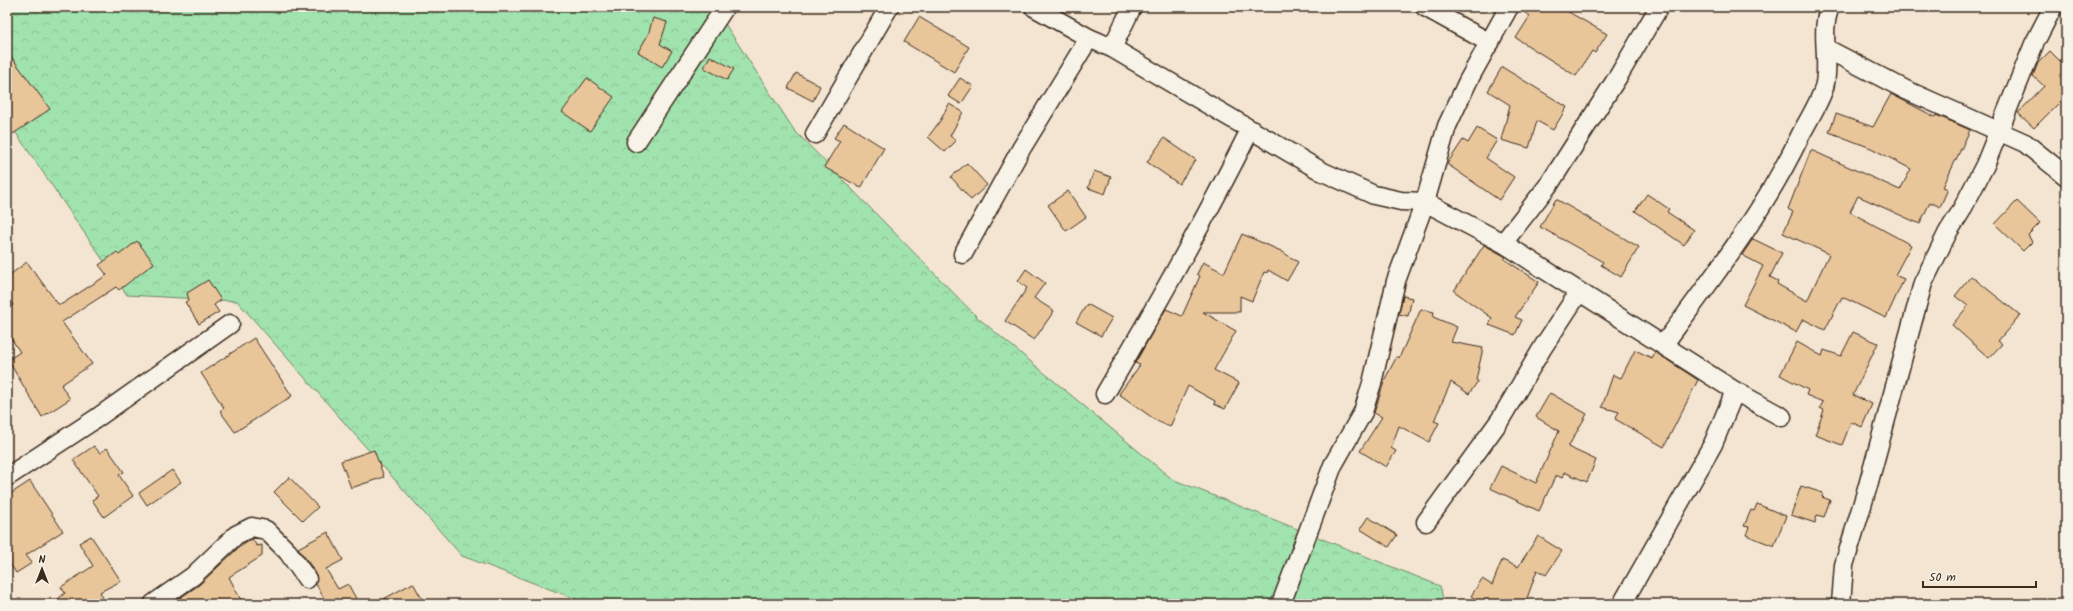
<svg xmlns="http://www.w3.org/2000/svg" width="2073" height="611" font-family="Kalam,sans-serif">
  <defs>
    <pattern id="forest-crowns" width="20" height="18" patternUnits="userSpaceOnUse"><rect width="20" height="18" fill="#a1e3ae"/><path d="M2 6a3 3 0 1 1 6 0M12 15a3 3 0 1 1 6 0" fill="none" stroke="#8cc395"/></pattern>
  </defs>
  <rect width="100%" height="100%" fill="#f3e5d1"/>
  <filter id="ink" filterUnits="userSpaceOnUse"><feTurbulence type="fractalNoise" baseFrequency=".025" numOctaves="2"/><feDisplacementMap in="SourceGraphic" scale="8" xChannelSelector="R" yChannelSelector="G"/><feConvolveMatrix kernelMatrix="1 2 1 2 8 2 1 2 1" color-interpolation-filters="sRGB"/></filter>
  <g filter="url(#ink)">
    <path fill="url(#forest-crowns)" stroke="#6e8666" d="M7,7H714L794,130L977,317L1172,479L1440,586L1444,604H589L462,556L237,301L127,295L7,120Z"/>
    <path fill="#e9c59a" stroke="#3b2a1e" d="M1519,7H1560L1607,34L1595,53L1592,51L1576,76L1516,38L1530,16L1519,9Z
      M919,17L969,47L954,72L904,42Z
      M653,18L667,22L660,44L672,51L662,67L638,52L648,35Z
      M7,51L50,109L13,134L7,125Z
      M2050,51L2066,67V96L2034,128L2018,113L2044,86L2033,76L2038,63Z
      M710,56L734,69L727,80L704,68Z
      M1502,67L1567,107L1553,130L1537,121L1529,148L1501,140L1510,105L1488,91Z
      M796,73L820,86L813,101L788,88Z
      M587,78L614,97L590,131L562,112Z
      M960,78L973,86L961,104L948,96Z
      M1891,94L1935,117L1936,115L1970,130L1943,187L1948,189L1940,207L1930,202L1920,224L1858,196L1850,212L1911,245L1895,275L1904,279L1886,318L1842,297L1825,330L1803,319L1796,332L1743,305L1763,266L1742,255L1753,239L1782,253L1770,277L1778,281L1777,284L1807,301L1829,254L1783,233L1793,212L1788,209L1811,150L1900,190L1911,169L1871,148L1829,132L1836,114L1873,127Z
      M949,104L963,112L950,136L956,141L945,152L928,137L940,121Z
      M844,123L884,148L861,188L824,167L840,141L834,138Z
      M1477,128L1497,140L1486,158L1514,177L1499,200L1447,164L1463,140L1468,143Z
      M1164,138L1196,160L1179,184L1147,162Z
      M967,163L987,185L971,200L951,177Z
      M1094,171L1111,177L1105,194L1088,188Z
      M1068,191L1086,217L1066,231L1048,205Z
      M1647,194L1669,209L1667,212L1694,230L1684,245L1635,211Z
      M1556,199L1639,247L1621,277L1601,265L1603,262L1540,227Z
      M2017,201L2040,223L2028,235L2032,242L2023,251L1995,224Z
      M1242,234L1281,251L1298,262L1287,281L1268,270L1267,273L1264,272L1252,301L1240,296V312H1203L1236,331L1214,370L1239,383L1225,409L1214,404L1215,401L1188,386L1170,427L1157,421L1119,394L1140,365L1135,363L1166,309L1182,316L1200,276L1197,274L1203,262L1224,273Z
      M137,241L154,263L119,290L116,287L62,322L92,364L61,385L70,399L42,417L8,360L20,352L7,332V309L13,305L7,296V277L27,262L58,304H62L107,275L99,265L117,252L119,255Z
      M1484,245L1506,257L1504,259L1539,282L1515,317L1522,320L1515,335L1489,325L1492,318L1454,291Z
      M1026,269L1045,283L1034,298L1054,311L1034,340L1005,321L1027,288L1018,281Z
      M1971,276L2020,315L1998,341L2002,344L1989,358L1952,325L1968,306L1955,296Z
      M208,280L221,300L214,305L219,312L199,324L185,302L189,300L187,293Z
      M1403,296L1412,298L1408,316L1399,314Z
      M1087,304L1112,318L1101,336L1076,322Z
      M1421,309L1434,312L1433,317L1457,327L1451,342L1483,348L1476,380L1478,381L1469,394L1451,382L1434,421L1439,423L1429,442L1399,426L1391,448L1396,451L1386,467L1360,451L1382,417L1374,413L1385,379L1397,356L1399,358Z
      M1853,332L1878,343L1853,395L1872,404L1862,427L1851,422L1842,445L1815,435L1824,410L1820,408L1823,402L1806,395L1808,390L1780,375L1797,342L1822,356L1824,350L1841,356Z
      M254,338L292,396L235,432L220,411L224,408L201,373Z
      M1635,350L1652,358L1655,352L1698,380L1664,447L1615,419L1619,412L1602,407L1613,375L1621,378Z
      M1550,393L1587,414L1568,447L1596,460L1587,482L1564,472L1562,478L1556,475L1539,511L1490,488L1501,466L1536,483L1559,431L1536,417Z
      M94,446L100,453L107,448L124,472L119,475L133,496L104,517L92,500L98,496L73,460Z
      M374,450L384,477L351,488L341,461Z
      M172,470L181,482L147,505L139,493Z
      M289,477L318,507L303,521L274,492Z
      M30,481L63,531L26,555L32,563L16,573L7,559V496Z
      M1801,486L1823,493L1822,497L1830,500L1824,517L1817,515L1815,523L1791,515Z
      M1757,504L1786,516L1774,546L1746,535L1749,527L1744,526L1751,510L1754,511Z
      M1368,517L1397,535L1389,547L1360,529Z
      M328,532L343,560L326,569L338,589L348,584L359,604H327L316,584V573L298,548Z
      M91,536L121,581L100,592L103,598L94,604H52L65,593L61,587L93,566L79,543Z
      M1538,536L1562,551L1546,575L1537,570L1525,604H1484L1471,596L1482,579L1492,585L1502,560L1518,567Z
      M252,539L257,546L262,545V556L229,577L243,604H171L199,585L237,549Z
      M413,583L425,604H375L400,590Z"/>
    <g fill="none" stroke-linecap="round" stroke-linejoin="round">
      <g stroke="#3b2a1e" stroke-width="21">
        <path id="street" d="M1034,7L1089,38L1112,48L1321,171L1374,195L1401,201L1425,202L1503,243L1735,391L1782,417
          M1425,7L1490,43
          M1112,48L1132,7
          M1827,49L1906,90L2025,143L2066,176
          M815,134L889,7
          M636,142L725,7
          M1503,243L1550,183L1619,75L1659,7
          M963,254L1021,149L1089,38
          M1664,344C1714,276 1765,210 1801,134C1809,119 1819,103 1824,88C1831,61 1819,32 1830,7
          M1105,394C1156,307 1205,220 1250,130
          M7,477L94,420L230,324
          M1426,522L1500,420L1543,347L1579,292
          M153,604L193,576L236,535L252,527L266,530L288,552L307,579
          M1281,604L1333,465L1363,412L1372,383L1396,281L1425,202L1447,126L1468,81L1509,7
          M1622,604L1713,444L1735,391
          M1841,604L1844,565L1867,489L1923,283L1948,232L1960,213L1985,165L2034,44L2053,7"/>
      </g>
      <use href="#street" stroke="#f7f3e8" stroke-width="18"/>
    </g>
  </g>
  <rect width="2073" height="611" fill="none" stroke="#f7f3e8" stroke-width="24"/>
  <rect x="12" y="12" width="2049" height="587" fill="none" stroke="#3b2a1e" stroke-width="1.5" filter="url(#ink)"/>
  <g transform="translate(42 569)" stroke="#f7f3e8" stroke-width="3" paint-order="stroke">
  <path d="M0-3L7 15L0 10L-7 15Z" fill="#3b2a1e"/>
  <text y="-6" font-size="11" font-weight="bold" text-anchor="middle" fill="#3b2a1e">N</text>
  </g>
  <path d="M1923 581v6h113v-6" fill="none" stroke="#3b2a1e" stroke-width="2"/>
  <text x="1929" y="581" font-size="12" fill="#3b2a1e" stroke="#f7f3e8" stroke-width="3" paint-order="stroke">50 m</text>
</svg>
